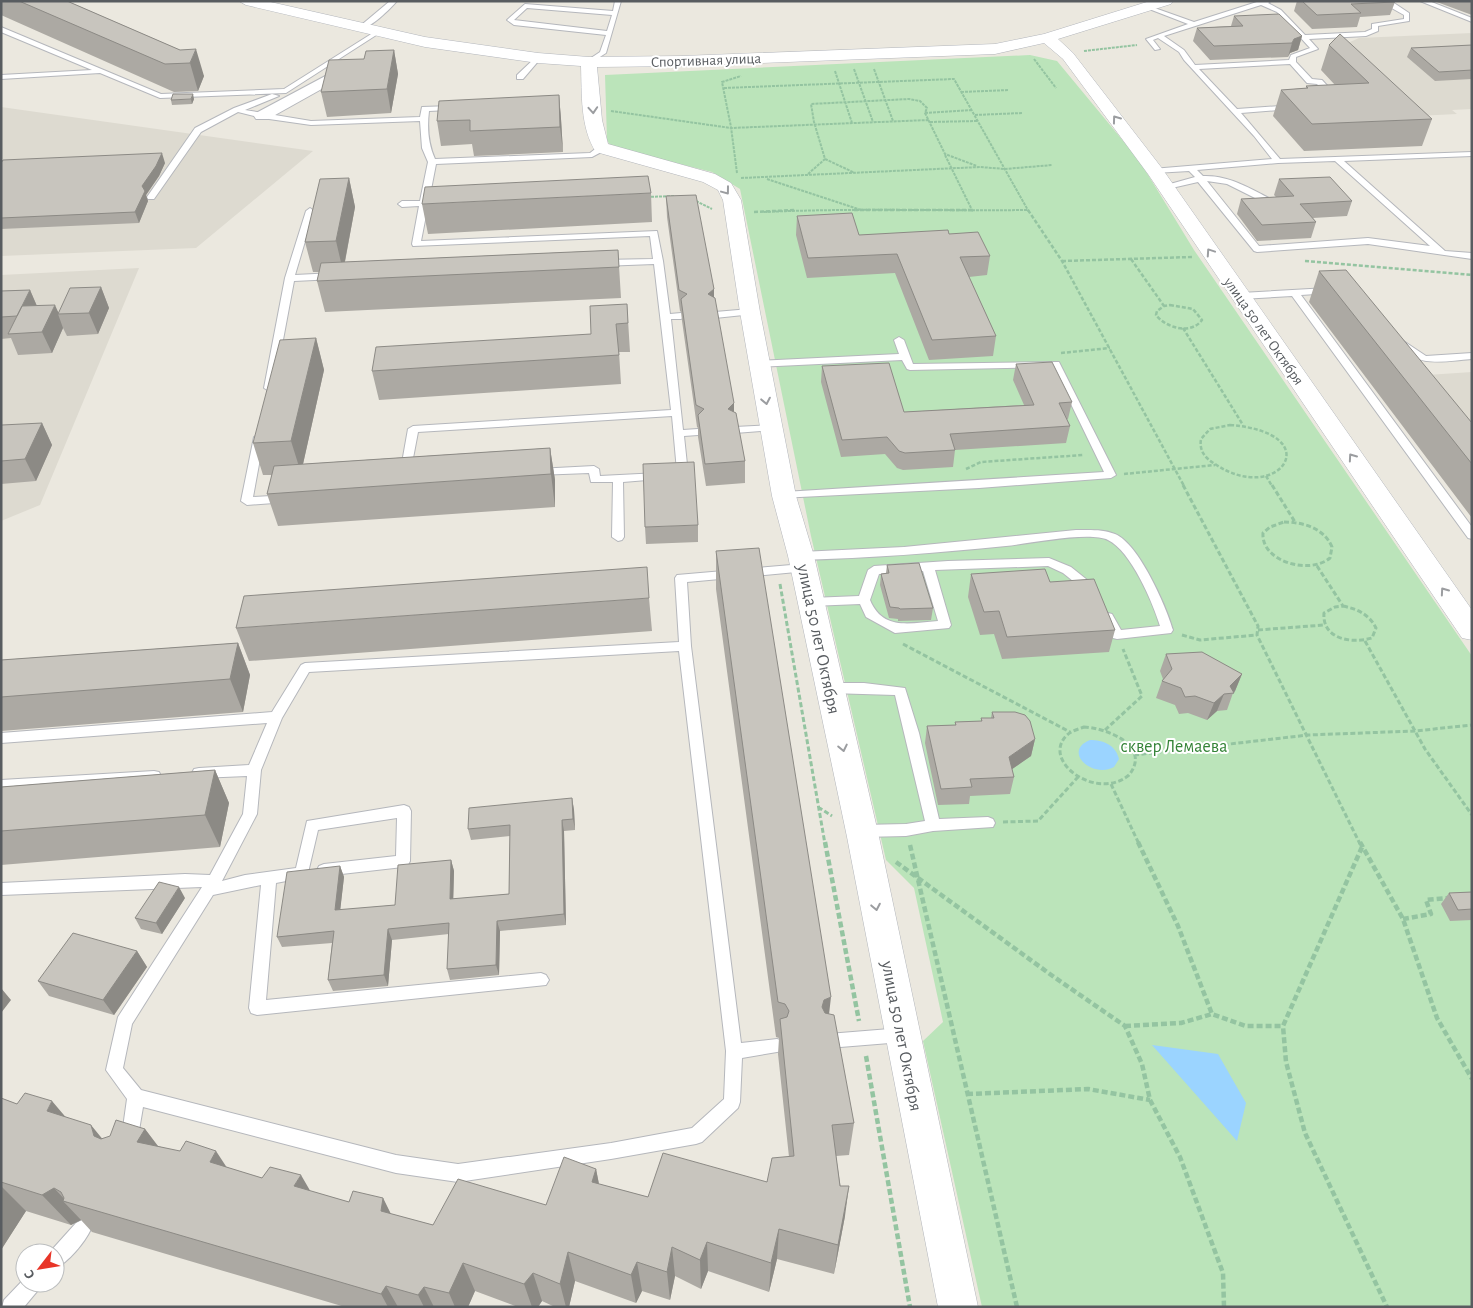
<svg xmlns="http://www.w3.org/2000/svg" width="1473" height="1308" font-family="'Alegreya Sans',sans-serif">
  <rect width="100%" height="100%" fill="#ebe8df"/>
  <path fill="#dddad0" d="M1472,33V109L1452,110L1457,114L1416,116L1341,46L1359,38Z
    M1,107L313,151L196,248L1,256Z
    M139,268L40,505L1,521V275Z
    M1472,372V453L1412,376Z"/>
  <path fill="#bbe4ba" d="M1030,55L1057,61L1139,160L1194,250L1472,656V1307H982L923,1041L943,1022L914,888L886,860L811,536L740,189L712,172L611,147L607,140L605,75Z"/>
  <path fill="#9bd4ff" d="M1090,740C1103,740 1116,745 1119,759L1114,767C1092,779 1062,751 1090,740Z
    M1152,1045L1218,1054L1246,1103L1237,1141Z"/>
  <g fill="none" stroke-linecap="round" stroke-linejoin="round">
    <g stroke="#b5b7bc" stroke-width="2">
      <path id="lane" d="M390,1H397C390,9 369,30 359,29V27Z
        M615,1H621L606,53L589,64L585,62L600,52L606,35L514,25L507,20L525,4L613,11ZM527,8L612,15L607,31L514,20Z
        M1260,1H1271L1268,3L1281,10L1305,35L1365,32L1372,29V24L1404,19V15L1388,6L1385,1H1391L1409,13V21L1378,26V31L1366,36L1309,39L1318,49L1296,57V62L1312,79L1322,80L1335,94V98H1329L1317,84L1307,83L1290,64L1199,69L1237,109L1295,105V109H1292L1241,113L1280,159L1472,152V156L1344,161L1445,251L1472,253V259L1368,244L1257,252L1254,251L1198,182L1163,190V186L1195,177L1189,171L1155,173L1151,171L1152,169L1272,159L1254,136L1184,60L1179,52L1158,38L1153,40L1160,49L1155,50L1146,39L1188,24L1144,7L1149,6L1194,22ZM1261,5L1277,12L1310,48L1291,55L1289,60L1195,65L1184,50L1164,36ZM1335,161L1430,246L1368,238L1259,246L1207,181L1227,184L1271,206H1277V202C1252,190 1231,175 1203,176L1197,170L1278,163Z
        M1420,1H1429L1472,18V22Z
        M1,27L161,94L284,89L376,31L381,32L286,93L160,98L100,73L1,79V75L92,70L1,32Z
        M536,57L541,58L523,79H517V75Z
        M272,94L279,96L245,110L311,121L420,117L422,107L452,106V110H449L429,111C427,128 428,143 435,159L590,153L599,146H605V150L592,157L436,164L429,200H437L441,202L428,205L421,241L657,231L663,261L670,314L681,313L686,316L681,319H671L683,430L698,429L703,432L698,435L684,436L688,474L687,476L679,477L674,474L677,471L672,416L418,432L410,474L405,477L401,476L400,474L408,429L413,426L671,410L654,264L602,266L598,263L602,260L653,259L650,236L413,246L412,244L419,206L402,207L398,204L402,201H420L428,162L422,148L420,121L311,125L262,118L238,112L201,132L154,199H148L147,197L195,128L234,108Z
        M310,208L314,211L295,275L335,273L340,276L335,279L294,281L274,388L269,391L264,388L285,278L306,211Z
        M1328,288L1331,289V293L1301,295L1472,527V539L1468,538L1292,296L1241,299L1236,296L1241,293Z
        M750,309L753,310V314L715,318L710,315L715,312Z
        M899,337L904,340L913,364L1059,362L1116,475L1111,478L979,488L780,498L778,496L780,494L784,492L1104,472L1053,367L910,370L907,369L902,360L759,367L754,364L759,361L899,354L894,340Z
        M1402,340L1426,356L1472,353V359C1444,361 1416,369 1397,343Z
        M771,425L775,426L776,428L775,430L735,433L730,430L735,427Z
        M259,434L264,437L253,497L271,496L282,490L288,493L274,503L247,505L241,501L254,437Z
        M594,466L599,469L600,476L659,473L664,476L659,479L623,482L624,537L622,540L618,541L612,537L613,482H591L589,473L537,475L532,472L537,469Z
        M1076,530C1089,530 1103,529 1115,534C1139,544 1166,606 1173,630L1171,633L1117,639L1113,638L1102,617L1108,613L1112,614L1121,630L1160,626C1153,603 1131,551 1108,540C1089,531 1028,544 1006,546C938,553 869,558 801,560L795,556L801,552L904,547Z
        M1049,558L1071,567L1096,587L1098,590L1096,593H1088L1063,573L1048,566L935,570L951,625L949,628L895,633L866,617L860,604L811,606L805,602L811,598L859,596L868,570L874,566L948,561ZM923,571L938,621C910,623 883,631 870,600L879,574Z
        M803,564L809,568L807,571L687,582L691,646L741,1043L777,1039L783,1041L785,1046L783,1051L742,1058L740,1102L738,1108L702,1142L696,1144L611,1159L458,1182L396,1173L143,1107L136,1148L130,1150L124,1148L121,1142L127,1099L106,1070L118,1017L202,887L1,895V883L185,874L210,875L243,814L247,776L199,778L194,777L192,773L194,769L199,768L249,765L267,723L1,743V733L272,712L301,665L305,663L679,642L675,578L677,575ZM679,651L726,1051L724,1099L692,1128L611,1143L458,1164L396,1155L141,1090L123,1068L132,1024L213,895L261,885L249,1008L251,1013L257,1015L546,985L549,980L546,975L541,973L266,1000L276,883L307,877L318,830L397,818L396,856L324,864L319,866L317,870L319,874L324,876L403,867L408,865L410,861L411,811L409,807L404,805L307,821L296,868L245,875L222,881L257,814L261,770L282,718L309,672Z
        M830,683H864L905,688L919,733L939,819L988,817L993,819L995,823L993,827L933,831L906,836L862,837L857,835L855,831L857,827L862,825L906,824L925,821L895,695L830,693L825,691L824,688L825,685Z
        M154,771L159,772L161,776L159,780L154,781L1,790V780Z
        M902,1028L908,1030L910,1035L908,1040L902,1042L828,1048L822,1046L820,1041L822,1036L828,1034Z
        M82,1220L88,1223L91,1229C85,1242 68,1263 55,1268V1253H49L76,1223Z
        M25,1278V1283H42L39,1289L24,1307H2L4,1300Z"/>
    </g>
    <g stroke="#b5b7bc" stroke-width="2">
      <path id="street" d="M331,73L336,75L339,78L336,81L268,119H256L254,116L256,113Z"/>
    </g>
    <g stroke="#b3b6bc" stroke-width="1">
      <path id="secondary" d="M239,1H266L425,37L538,53L589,57L682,56L995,44L1044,34L1150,1H1173L1171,4L1058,39L1073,53L1161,167L1472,610V640L1462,638L1148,174L1063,59L1044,43L995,54L682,66L597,67L602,120L608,144L715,174L731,183L741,200L760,312L796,496L814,556L879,837L978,1307H938L847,837L788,556L772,496L740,312L723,200L718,190L703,182L596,152C580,128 582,93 581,66L538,63L425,47L246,5Z"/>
    </g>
    <path stroke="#94c4a1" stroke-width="2" stroke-dasharray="3 1" stroke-linecap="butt" d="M1084,51L1137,45
      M1034,59L1056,88
      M854,69L873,122
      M874,69L893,121
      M835,71L852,123
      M724,88L954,79L1029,212
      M961,92L1009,90
      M611,111L731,128L929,120
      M925,113L972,110
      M975,115L1022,113
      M930,122L977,121
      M945,155L973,212
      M825,159L855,173
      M737,173L731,127L722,82L741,76
      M808,174L825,159L814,122L811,104L909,99L920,101L927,108L925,113L945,154L977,166
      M741,178L980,167L1005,169L1052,165
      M767,179L861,210
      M647,197L675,196
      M696,201L712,209
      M764,212C852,208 940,211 1028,210"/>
    <path stroke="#94c4a1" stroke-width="2.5" stroke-dasharray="4 2" stroke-linecap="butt" d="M854,210H972
      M1028,210L1062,261L1184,486
      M754,212L795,210
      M1131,259L1164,306
      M1062,261L1192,257
      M1305,261L1472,275
      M1170,305L1193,309L1202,320C1191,335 1166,328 1156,315L1157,311L1164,306Z
      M1183,328L1243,425
      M1061,353L1110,348
      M1230,425C1331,433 1278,507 1215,464C1205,458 1199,451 1201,439L1210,429Z
      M966,469L981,462L1083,455
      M1124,474L1215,465
      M1266,476L1272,486"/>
    <path stroke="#94c4a1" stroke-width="3" stroke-dasharray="5 2.5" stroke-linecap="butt" d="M1183,485L1258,626L1257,635L1360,844
      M1272,485L1295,522
      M1284,522C1303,522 1324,528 1332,547L1330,558C1310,575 1261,562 1263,533L1270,527Z
      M1317,566L1343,606
      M780,584L825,844
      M1343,606C1357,609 1369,614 1376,628L1372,638C1351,644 1322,639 1324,613L1335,607Z
      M1258,630L1324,625
      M1182,635L1200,640L1257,635
      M1365,641L1425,749L1472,815
      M903,644L1070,732
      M1084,727C1107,728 1152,746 1129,775C1097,802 1040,761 1067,735C1071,731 1079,729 1084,727Z
      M1105,730L1142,696L1123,649
      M1134,755L1308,735L1415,731L1472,725
      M1111,784L1139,844
      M818,807L832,816
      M1003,822L1038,821L1078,777"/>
    <path stroke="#94c4a1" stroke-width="4.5" stroke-dasharray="6 3" stroke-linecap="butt" d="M825,842L859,1021
      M1138,842L1178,926L1212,1014L1246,1026H1283
      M1360,842L1403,919L1437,1018L1472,1079
      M910,845L1017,1307
      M1362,847L1283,1026L1286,1062L1305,1133L1387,1307
      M896,862L1054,977L1125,1026L1142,1064L1150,1100L1180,1157L1223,1273L1224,1307
      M1403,919L1431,914L1426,900L1449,898
      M1125,1026L1181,1023L1212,1014
      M866,1056L910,1307
      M967,1094L1088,1089L1150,1100"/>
    <use href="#lane" fill="#fff" fill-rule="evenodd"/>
    <use href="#street" fill="#fff" fill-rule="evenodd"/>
    <use href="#secondary" fill="#fff" fill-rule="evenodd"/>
  </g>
  <path fill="#aca9a3" d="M1,1H67L180,50L204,76L198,91L174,92L1,15Z
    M1297,1H1394L1395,2L1390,15L1360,17L1357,27L1312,29L1294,11Z
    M1434,1H1472V15Z
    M1234,16L1302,36L1298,50L1290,53L1288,57L1210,60L1193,41L1197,28L1231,26Z
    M1329,45L1432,119L1422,146L1304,151L1273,116L1281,90L1306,88V86L1335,85L1321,70Z
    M1472,45V79L1435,81L1407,57L1411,48Z
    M394,50L398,74L391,113L327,117L321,92L364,59Z
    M559,95L561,119L563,152L474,156L472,144L441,146L437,121Z
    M194,99L192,104L172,105L171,100Z
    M1,163H165L159,176L146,195L148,201L139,223L1,229Z
    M349,178L355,207L345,262L618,250L621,298L325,312L317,281L319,272H313L305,242Z
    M1279,179L1352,201L1347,216L1313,218L1316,222L1311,238L1257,241L1237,214L1241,199L1276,197L1274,195Z
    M651,193L652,222L428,234L422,204Z
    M666,196L714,289V298L734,412L745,461V483L706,486L698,437V428L697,427L682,321L681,312L680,311L667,217Z
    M797,216L859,235L949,234L990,256L987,275L969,277L996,336L993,356L929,360L895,273L807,278L796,235Z
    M1319,271L1472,423V518L1309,302Z
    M101,287L109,308L98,334L67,336L63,328L52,353L18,355L11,338L1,339V291L30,290L37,306L59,312Z
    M627,304L630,352H619L621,384L379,400L372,371L591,334Z
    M316,338L324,370L303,464L550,448L555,480V507L278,526L267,494L272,475H263L253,443Z
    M1016,364L1072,402L1068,419H1067L1070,426L1066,443L955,450L953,467L903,470L897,468L885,454L841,457L821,382L822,366L904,412L1024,405L1013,380Z
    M42,423L52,445L36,481L1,484V426Z
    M698,525V542L646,544L645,527Z
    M716,551L829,1014L854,1123L849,1155L836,1156L845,1216L834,1274L777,1259L769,1292L708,1271L701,1289L675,1276L670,1300L642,1291L636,1303L575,1281L569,1307H555L542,1301L538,1307H518L475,1291L468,1307H345L92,1232L81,1220L71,1225L26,1211L1,1250V1098L17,1104L66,1117L102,1139L145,1129L158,1146L262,1178L349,1202L383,1198L391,1214L433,1225L546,1205L596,1169L599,1184L648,1197L767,1182L789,1157L778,1054L779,1038L776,1037L716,589Z
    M887,565L933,608L931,620L898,621V619L889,618L880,585L881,574L886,573Z
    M971,574L1050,582L1115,630L1109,652L1002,659L994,634L980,635L968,597Z
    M649,598L652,631L249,661L236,628Z
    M238,643L250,675L243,712L1,731V660Z
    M1166,654L1242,674L1235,691L1233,693L1227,710L1217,711L1207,720L1188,713L1179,714L1175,705L1156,698L1162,681L1163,679L1160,671Z
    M992,712L1035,739L1031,756L1012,769L1014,777L1010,794L970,796L969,804L938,805L925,743L927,726L955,725V722L981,721V718H991Z
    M215,770L229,803L220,847L1,865V787Z
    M572,798L574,810L575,830L564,831L566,925L500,931L499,975L450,980L447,969L449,934L392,940L388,986L333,991L328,980L332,943L282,947L277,937L340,866L344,877L340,910L395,905L451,860L454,871L453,899L509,894L510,836L471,840L468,829Z
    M1472,892V920L1450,921L1441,904L1449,893Z
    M185,898L162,934L141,929L135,918Z
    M137,951L147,967L114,1015L49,996L38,981Z"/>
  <path fill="#8c8a85" d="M1302,36L1298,50L1290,53L1288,57L1292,43L1294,39Z
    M196,49L204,76L198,91L190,63Z
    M394,50L398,74L391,113L387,89Z
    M193,94L194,99L192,104L191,99Z
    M559,95L561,119L563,152L560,127Z
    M162,153L165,163L159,176L146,195L148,201L139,223L135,212L142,186Z
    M349,178L355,207L343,271L336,241Z
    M101,287L109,308L98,334L89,313Z
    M714,289V310L708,294Z
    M30,290L39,311L17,316Z
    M55,305L59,314H58L63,328L52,353L42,332Z
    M316,338L324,370L301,473L291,441Z
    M734,403V425L728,409Z
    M42,423L52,445L36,481L25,459Z
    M550,448L555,480V507L551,474Z
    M238,643L250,675L243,712L230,679Z
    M1242,674L1235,691L1233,694L1230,686Z
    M1224,694L1217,711L1207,720L1214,703Z
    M1035,739L1031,756L1005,774L1009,757Z
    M215,770L229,803L220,847L205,815Z
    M572,798L574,810L575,830L573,819Z
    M562,820L564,831L566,925L564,914Z
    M451,860L454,871L453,910L450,899Z
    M340,866L344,877L339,921L335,910Z
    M179,887L185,898L162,934L156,923Z
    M497,921L500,931L499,975L496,965Z
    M388,929L392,940L388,986L384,975Z
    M137,951L147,967L114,1015L103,1000Z
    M1,988L11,1000L1,1013Z
    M831,997L827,1032L822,1007L824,1000Z
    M52,1101L80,1134L47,1111Z
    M91,1125L118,1158L94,1136Z
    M145,1129L169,1161L137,1142Z
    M216,1151L237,1183L210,1162Z
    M596,1169L602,1200L592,1182Z
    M301,1175L319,1206L294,1186Z
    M1,1186L26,1211L1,1250Z
    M849,1186L845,1216L834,1274L838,1245Z
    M54,1188L68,1203L63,1201L81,1220L71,1225L42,1195Z
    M383,1198L398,1229L381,1211Z
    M779,1229L777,1259L769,1292L771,1263Z
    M707,1242L708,1271L701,1289L700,1260Z
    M672,1247L675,1276L670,1300L667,1272Z
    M568,1252L575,1281L569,1307H566L560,1284Z
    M637,1262L642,1291L636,1303L631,1275Z
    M463,1263L475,1291L468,1307H455L449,1293Z
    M533,1273L542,1301L538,1307H532L524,1284Z
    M386,1286L398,1307H388L381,1294Z
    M424,1287L434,1307H424L418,1295Z"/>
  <path fill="#c8c5be" stroke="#8c8a85" d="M19,1H67L180,50L196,49L190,63L165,64Z
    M1302,1H1394L1395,2L1351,4L1361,13L1317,15Z
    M1279,14L1302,36L1294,39L1292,43L1214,46L1197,28L1243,26L1234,16Z
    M1340,34L1432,119L1312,124L1281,90L1308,88L1306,86L1369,83L1329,45Z
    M1472,45V70L1439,72L1411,48Z
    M394,50L387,89L321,92L329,60L364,59L366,51Z
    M173,94H193L191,99L171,100Z
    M559,95L560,127L470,131V120L437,121L439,101Z
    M162,153L156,166L142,186L145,191L135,212L1,218V163L3,160Z
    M648,176L651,193L422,204L425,187Z
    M1330,177L1352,201L1300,204L1316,222L1262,225L1241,199L1294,196L1279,179Z
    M349,178L336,241L305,242L320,179Z
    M696,195L714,289L708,294L715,298L734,403L728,409L736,413L745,461L705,464L698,415L704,409L696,405L681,299L687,294L679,290L666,196Z
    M852,213L859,235L948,230L949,234L978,232L990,256L960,257L996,336L932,340L897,254L808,258L797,216Z
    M618,250L619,267L317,281L321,263Z
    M1346,270L1472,423V464L1319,271Z
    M101,287L89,313L58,314L70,288Z
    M30,290L17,316L1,317V291Z
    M627,304L628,323L616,324L619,355L372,371L376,347L591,334L590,306Z
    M55,305L42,332L8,334L22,306Z
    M316,338L291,441L253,443L280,340Z
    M1052,362L1072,402L1059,403L1070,426L950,434L955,450L905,453L899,451L887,437L842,440L822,366L889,363L904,412L1034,405L1016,364Z
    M42,423L25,459L1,461V426L2,425Z
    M550,448L551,474L267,494L274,466Z
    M694,462L698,525L645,527L643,464Z
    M759,548L831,997L824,1000L822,1007L825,1013L834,1015L854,1123L832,1125L840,1186H849L838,1245L779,1229L771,1263L707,1242L700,1260L672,1247L667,1272L637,1262L631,1275L568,1252L560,1284L533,1273L524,1284L463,1263L449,1293L424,1287L418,1295L386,1286L381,1294L63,1201L64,1198L61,1192L54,1188L42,1195L1,1182V1098L17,1104L25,1093L52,1101L47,1111L91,1125L94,1136L101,1139L110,1136L116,1120L145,1129L137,1142L180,1151L186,1141L216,1151L210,1162L262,1178L270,1167L301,1175L294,1186L349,1202L353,1191L383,1198L381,1211L433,1225L458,1179L546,1205L564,1157L596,1169L592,1182L648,1197L663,1153L767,1182L772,1158L794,1156L780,1019L787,1017L789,1011L785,1004L778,1002L716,551Z
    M919,563L933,608L900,609L899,608L890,607L881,574L889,573L887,565Z
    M647,567L649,598L236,628L244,596Z
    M1045,569L1050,582L1094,579L1115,630L1007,637L999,611L984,612L971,574Z
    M238,643L230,679L1,697V660Z
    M1202,652L1242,674L1230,686L1234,693L1224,694L1214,703L1195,696L1185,697L1181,688L1162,681L1172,669L1166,654Z
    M992,712H1015L1025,715L1030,721L1035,739L1009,757L1014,777L970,779L972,787L941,789L927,726L956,725L955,722L982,721L981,718H994Z
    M215,770L205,815L1,831V787Z
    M572,798L573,819L562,820L564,914L497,921L496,965L447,969L449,923L388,929L384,975L328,980L334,931L277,937L287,872L340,866L335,910L395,905L398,865L451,860L450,899L509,894L510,825L468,829L469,808Z
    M159,882L179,887L156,923L135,918Z
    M1472,892V909L1458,910L1449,893Z
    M73,933L137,951L103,1000L38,981Z"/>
  <defs><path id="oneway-chevron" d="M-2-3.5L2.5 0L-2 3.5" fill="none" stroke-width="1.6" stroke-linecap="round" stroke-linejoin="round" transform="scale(1.25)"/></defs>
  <g stroke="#9b9da0">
    <use href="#oneway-chevron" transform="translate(593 110) rotate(86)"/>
    <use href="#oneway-chevron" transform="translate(1116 119) rotate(-126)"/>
    <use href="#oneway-chevron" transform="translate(726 191) rotate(53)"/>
    <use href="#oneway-chevron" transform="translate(1210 252) rotate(-124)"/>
    <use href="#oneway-chevron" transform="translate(766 401) rotate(79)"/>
    <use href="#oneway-chevron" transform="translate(1352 457) rotate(-125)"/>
    <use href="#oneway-chevron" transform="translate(1444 591) rotate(-125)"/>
    <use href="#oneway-chevron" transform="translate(843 748) rotate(78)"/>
    <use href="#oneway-chevron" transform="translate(876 907) rotate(79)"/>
  </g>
  <g text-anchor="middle" stroke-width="4" stroke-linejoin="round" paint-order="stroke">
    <g font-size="15" fill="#585c60" stroke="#fff">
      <text transform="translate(706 60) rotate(-2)" y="5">Спортивная улица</text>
      <text transform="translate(1264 331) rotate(55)" y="5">улица 50 лет Октября</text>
    </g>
    <g font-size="18" fill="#585c60" stroke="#fff">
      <text transform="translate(819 639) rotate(78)" y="6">улица 50 лет Октября</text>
      <text transform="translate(902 1036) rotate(79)" y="6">улица 50 лет Октября</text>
    </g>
    <g font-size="18" fill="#348337" stroke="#fff">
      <text x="1174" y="752">сквер Лемаева</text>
    </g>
  </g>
  <rect width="1473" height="1308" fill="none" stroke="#585c60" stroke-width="5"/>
  <g transform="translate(40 1268) rotate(239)"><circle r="24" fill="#ffffff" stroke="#bcbebf"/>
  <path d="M0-4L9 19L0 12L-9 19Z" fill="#e83528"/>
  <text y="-8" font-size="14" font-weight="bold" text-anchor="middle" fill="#585c60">С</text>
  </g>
</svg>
